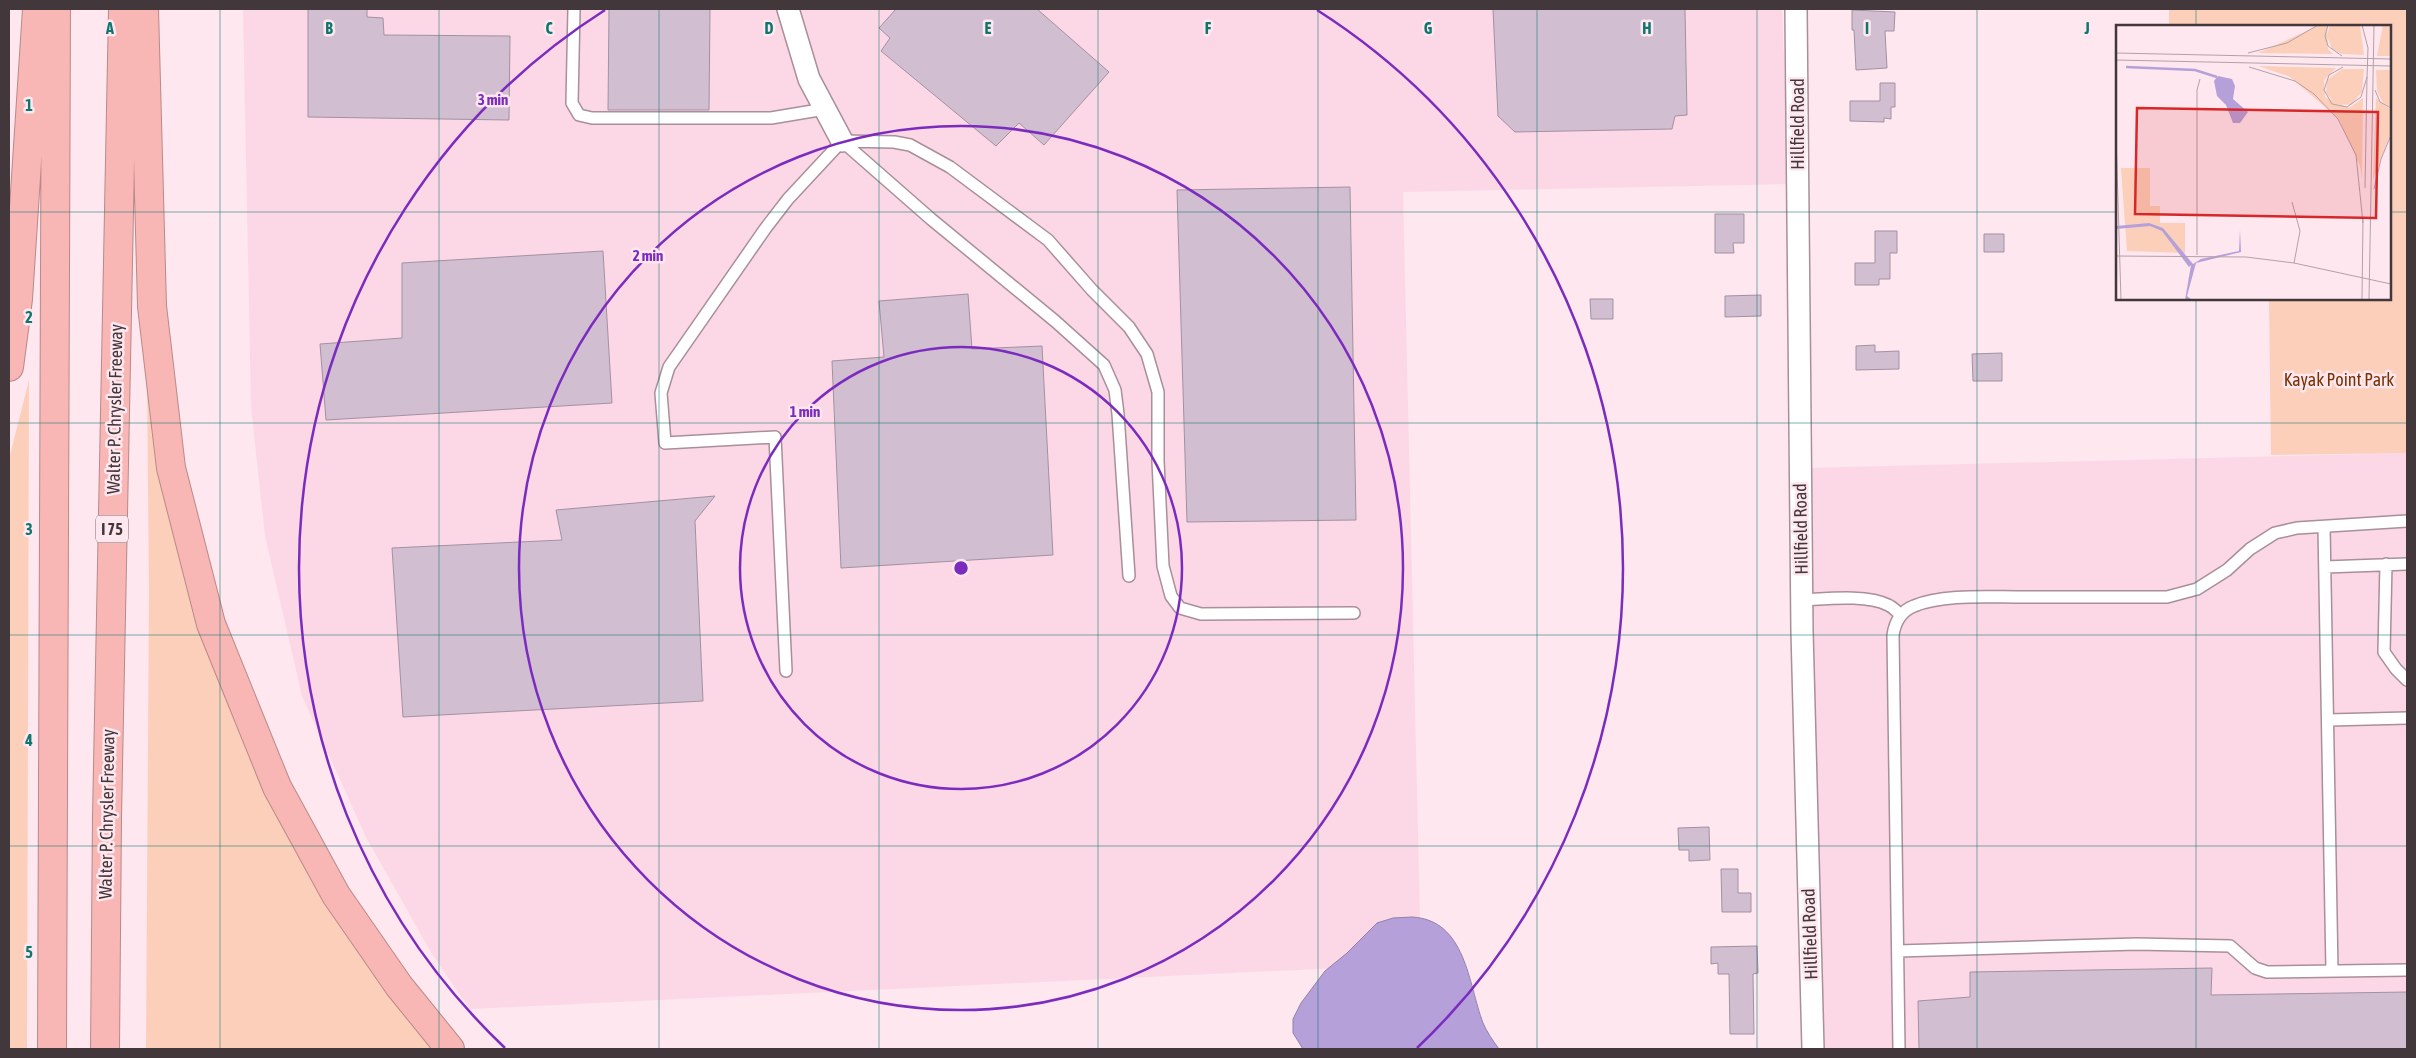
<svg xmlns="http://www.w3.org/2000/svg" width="2416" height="1058" font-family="'Asap Condensed',sans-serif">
  <rect width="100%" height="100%" fill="#fee7ef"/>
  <path fill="#fcd7e5" d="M243,9H1782L1789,184L1403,192L1421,964L470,1009L432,954L367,839L302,696L265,536L251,406Z
    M2407,453V1049H1820L1808,468Z"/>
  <path fill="#fccfba" d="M2169,9H2407V453L2271,455L2269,299H2390V26H2169Z
    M29,380L27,1049H9V459Z
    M147,383L171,520L215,671L246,750L291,839L384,988L432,1049H146L149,591Z"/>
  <path fill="#b5a0da" stroke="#9280aa" d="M1412,917C1466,920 1468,983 1483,1023C1487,1032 1493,1041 1499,1049H1303L1293,1033V1019L1301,1003L1325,971L1347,953L1377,923L1393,918Z"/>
  <path fill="#d1bed1" stroke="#a391a2" d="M308,9H367V17L383,18L384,35L510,36L509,120L308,117Z
    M609,9H710L709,110H608Z
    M896,9H1037L1109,72L1044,145L1019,123L996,146L881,51L890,38L879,28Z
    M1493,9H1685L1687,115L1675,116L1672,129L1515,132L1498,116Z
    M1852,10L1895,12L1894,31H1885L1887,68L1856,70L1854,30H1852Z
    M1880,83H1895V107H1891V119L1884,118V122L1850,121V101H1880Z
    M1350,187L1356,520L1187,522L1177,190Z
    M1715,214H1744V243H1733L1734,253H1715Z
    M1875,231H1897V253H1890V279H1879V285H1855V263H1875Z
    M1984,234H2004V252H1984Z
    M603,251L612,403L326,420L320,344L402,338V263Z
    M968,294L972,349L1042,346L1053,555L841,568L832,361L884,357L879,301Z
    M1761,295V316L1725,317V296Z
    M1590,299H1613V319H1591Z
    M1875,345V352L1899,351V369L1856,370V346Z
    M2002,353V381H1973L1972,354Z
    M715,496L695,521L703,701L403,717L392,548L562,540L556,510Z
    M1709,827L1710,860L1689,861V850H1679L1678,828Z
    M1721,869H1738V893H1751V912H1722Z
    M1757,946L1758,973L1753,974L1754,1034H1730L1729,974H1718V963L1711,964V947Z
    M2212,968L2211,995L2407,992V1049H1919L1918,1001L1970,997V972Z"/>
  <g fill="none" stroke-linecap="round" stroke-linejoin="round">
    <g stroke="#a98f99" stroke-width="14">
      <path id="service" d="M574,9L572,103L579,115L592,118H771L825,109
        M842,141L931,219L1055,321L1104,365L1115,390L1118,414L1129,576
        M2324,527L2332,971
        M2386,564L2384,652L2396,669L2407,680
        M2325,567L2407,564
        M1802,600C1825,599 1867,594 1888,605C1893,607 1897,612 1901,615
        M786,671L775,437L665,443L661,393L669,367L765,229L788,199L842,141L894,142L910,145L950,167L1048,240L1092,290L1129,327L1147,354L1158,392V461L1163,566L1171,596L1180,608L1201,614L1354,613
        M2329,720L2407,718
        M1898,951L2137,944L2230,946L2255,968L2267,972L2407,970
        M1899,1049L1893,635C1895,622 1901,611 1914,606C1942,594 1988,597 2019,597C2069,597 2118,597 2167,597L2197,589L2227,570L2250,549L2275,533L2297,528L2407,521"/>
    </g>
    <g stroke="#a98f99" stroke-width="24">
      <path id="minor" d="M788,9L809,79L842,141
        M1796,9L1802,631L1813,1049"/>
    </g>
    <g stroke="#b88a8a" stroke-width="30">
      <path id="motorway" d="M144,9L152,306L171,468L211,624L277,787L336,895L399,986L450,1049
        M9,367L18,299L37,9
        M52,1049L56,9
        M105,1049L107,817L123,9"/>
    </g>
    <use href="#service" stroke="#fff" stroke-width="11"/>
    <use href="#minor" stroke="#fff" stroke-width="21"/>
    <use href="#motorway" stroke="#f8b6b4" stroke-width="28"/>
  </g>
  <path fill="none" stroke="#0f766e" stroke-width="1" stroke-opacity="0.55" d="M220,9V1049M439,9V1049M659,9V1049M879,9V1049M1098,9V1049M1318,9V1049M1537,9V1049M1757,9V1049M1977,9V1049M2196,9V26M9,212H2117M2390,212H2407M2196,299V1049M9,423H2407M9,635H2407M9,846H2407"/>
  <g fill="none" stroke="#7b2cbf" stroke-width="2.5">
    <circle cx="961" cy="568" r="221"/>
    <circle cx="961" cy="568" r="442"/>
    <path d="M505 1048A662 662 0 0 1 605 10M1317 10A662 662 0 0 1 1417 1048"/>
  </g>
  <g text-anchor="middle" stroke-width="5" stroke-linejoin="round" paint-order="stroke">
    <rect fill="#fee7ef" stroke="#7a6c71" stroke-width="1" x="96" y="515.5" width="32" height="27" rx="4"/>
    <g font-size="16" font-weight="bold" fill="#42373b">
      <text x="112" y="535">I 75</text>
    </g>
    <g font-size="18" fill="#42373b" stroke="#fee7ef">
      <text transform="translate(1798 124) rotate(-90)" y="6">Hillfield Road</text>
      <text transform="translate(115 409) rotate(-89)" y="6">Walter P. Chrysler Freeway</text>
      <text transform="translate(1801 529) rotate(-91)" y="6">Hillfield Road</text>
      <text transform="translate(107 814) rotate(-89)" y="6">Walter P. Chrysler Freeway</text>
      <text transform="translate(1810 934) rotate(-92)" y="6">Hillfield Road</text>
    </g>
    <g font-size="18" fill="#7a3100" stroke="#fee7ef">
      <text x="2339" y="386">Kayak Point Park</text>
    </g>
  </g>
  <g transform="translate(2116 25)">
    <rect width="275" height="275" fill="#fee7ef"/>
    <path d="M204,0H211L212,24L217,29L142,28ZM214,0H244L248,30L226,29L216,24L211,11ZM267,0H275V31H261ZM143,41L220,43L208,55L209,72L233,83L247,73L246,154L244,141L223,94L174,52ZM226,44H248L246,67L235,80L220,79L210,68L211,55ZM260,45H275V82L267,78L261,66ZM260,73L275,85V107L257,155ZM5,143H34V181H44V198H69V228L11,226Z" fill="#fccfba"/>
    <path d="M102,51L116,54L119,61L117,74L132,87L124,98H117L110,80L101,71L98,56ZM33,198L47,203L77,239L85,234L123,226L124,205L125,227L80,238L71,271L76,275H69L75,240L73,242L46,206L34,201L0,204V201Z" fill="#b5a0da"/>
    <path fill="none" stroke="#b5a0da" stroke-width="2.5" d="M10,42L79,45L101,52"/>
    <path fill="none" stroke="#b3a1a7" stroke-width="1" d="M212,0L209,11L212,21L226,31M0,28L275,34M132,28L171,18L202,0M0,35L275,41M133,42L179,56L198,69L222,94L240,130L247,198M227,42L213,50L208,65L216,79L231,82L245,72L251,52L252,23L246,0M259,65L264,77L275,83M0,111L5,275M249,163L251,52M258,164L265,134L275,110M176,177L184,206L178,238M81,230V65L84,54M0,231L130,232L178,238L275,259M246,275L247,193M253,275L258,0"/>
    <path fill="#d62828" fill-opacity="0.15" stroke="#d62828" stroke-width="2.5" d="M21,83L262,87L260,193L19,189Z"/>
    <rect width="275" height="275" fill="none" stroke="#42373b" stroke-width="2.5"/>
  </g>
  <g font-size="16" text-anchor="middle" font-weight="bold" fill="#0f766e" stroke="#fee7ef" stroke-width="5" stroke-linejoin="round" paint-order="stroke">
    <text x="110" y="34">A</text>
    <text x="329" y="34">B</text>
    <text x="549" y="34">C</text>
    <text x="769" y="34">D</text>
    <text x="988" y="34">E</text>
    <text x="1208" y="34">F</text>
    <text x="1428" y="34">G</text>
    <text x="1647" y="34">H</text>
    <text x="1867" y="34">I</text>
    <text x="2087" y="34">J</text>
    <text x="29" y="111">1</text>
    <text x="29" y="323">2</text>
    <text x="29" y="535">3</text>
    <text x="29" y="746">4</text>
    <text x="29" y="958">5</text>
  </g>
  <circle cx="961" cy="568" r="8" fill="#7b2cbf" stroke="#fee7ef" stroke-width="2.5"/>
  <g font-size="15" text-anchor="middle" font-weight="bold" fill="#7b2cbf" stroke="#fee7ef" stroke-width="5" stroke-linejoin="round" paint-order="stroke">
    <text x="493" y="105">3 min</text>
    <text x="648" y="261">2 min</text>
    <text x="805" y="417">1 min</text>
  </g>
  <rect width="2416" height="1058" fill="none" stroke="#42373b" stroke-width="20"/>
</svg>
